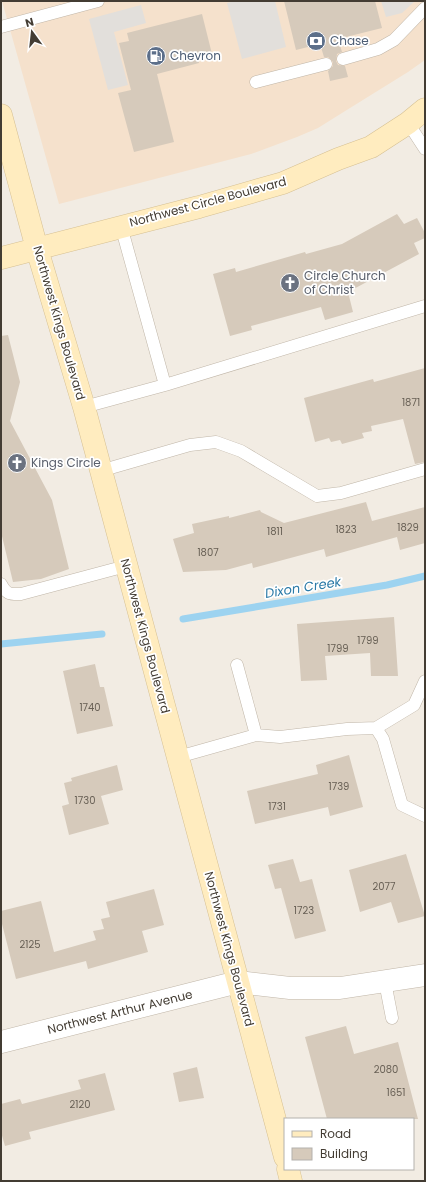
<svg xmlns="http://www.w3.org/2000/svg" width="426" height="1182" font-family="Poppins,sans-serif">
  <rect width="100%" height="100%" fill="#f2ece3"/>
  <path fill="#f5e1cc" d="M2,1H425V60L408,72L350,108L318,128L297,137L251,154L59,204Z"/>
  <path fill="#e2dfdb" d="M235,1H275L286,47L242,59L227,3Z
    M381,1H415L402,13L386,17Z
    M141,5L146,23L114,32L128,85L108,90L89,19Z"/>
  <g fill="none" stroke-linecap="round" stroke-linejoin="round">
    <path stroke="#9dd3f0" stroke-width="7" d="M183,619L387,585L425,576
      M1,644L102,634"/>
  </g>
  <path fill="#d6cabb" d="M284,1H375L382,28L338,39L342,52L337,54L336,61L338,65L345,66L348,77L330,81L328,71L333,66V62L328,57H324L320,44L296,50Z
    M202,14L212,54L198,57L199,63L157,74L174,142L134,152L118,93L131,90L119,43L129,41L127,33Z
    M397,214L404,224L417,218L425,233V238L414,243L419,254L348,292L353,312L325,320L321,307L251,326L252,330L230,336L213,274L235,268L236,272L305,252L306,254L342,244Z
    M8,335L20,382L10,421L52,500L69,569L41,579L13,582L1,532V336Z
    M425,368V462L415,464L403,419L371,426L372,431L362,433L364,438L342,444L340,440L331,442L329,438L315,442L304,398L373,379L374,382Z
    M366,502L372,521L425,507V543L400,550L397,537L326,557L324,549L253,568L252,563L226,570L183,572L173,539L194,533L192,524L229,516V518L260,510L261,512L284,523Z
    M394,617L398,676H371L370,653L325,656L327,680L301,681L297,624Z
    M95,664L100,687H104L113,726L77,734L63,671Z
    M349,755L363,807L330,816L328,807L255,824L247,791L318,774L316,765Z
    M117,765L123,790L101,796L109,824L69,835L62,806L69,804L64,783L72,781L71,778Z
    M406,854L425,916L398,923L391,902L360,912L349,870Z
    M293,859L300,882L312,879L326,931L295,939L281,888L275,889L268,865Z
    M154,889L164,925L142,931L148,952L88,969L86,961L16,979L1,920V911L41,901L54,952L96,940L93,931L104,929L101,919L110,917L106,902Z
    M346,1026L354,1054L398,1042L418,1119H327L305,1037Z
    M197,1067L204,1098L179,1102L173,1073Z
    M105,1073L115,1110L29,1132L31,1139L5,1146L1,1132V1104L20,1099L22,1104L81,1089L78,1080Z"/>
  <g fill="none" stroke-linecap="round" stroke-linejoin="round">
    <g stroke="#c0b6a8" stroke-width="13">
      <path id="lane" d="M1,27L98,1
        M343,59L378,49L394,40L425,8
        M256,82L326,64
        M408,123L425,149
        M121,226L165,385
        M84,407L165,385L425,306
        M100,471L190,445L216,442L241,451L317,496L341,493L425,469
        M1,584C7,595 10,594 21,594L126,566
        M237,665L256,735
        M376,728L383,739L402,805L425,816
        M178,757L256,735L280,737L347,729L376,728L414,705L425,681
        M385,982L392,1018"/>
    </g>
    <g stroke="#c0b6a8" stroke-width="23">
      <path id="street" d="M1,1042L238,982L290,988H340L425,975"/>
    </g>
    <g stroke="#d6c093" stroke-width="23">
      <path id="secondary" d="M1,115L37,249L84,407L285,1157
        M1,258L199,207L283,183L338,159L371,147L408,123L425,109
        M288,1169L291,1181"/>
    </g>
    <use href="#lane" stroke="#fff" stroke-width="12"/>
    <use href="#street" stroke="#fff" stroke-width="22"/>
    <use href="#secondary" stroke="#ffecbf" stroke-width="22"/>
  </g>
  <defs>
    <g id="bank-disc" transform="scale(1)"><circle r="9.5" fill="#5c6f8a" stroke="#fff"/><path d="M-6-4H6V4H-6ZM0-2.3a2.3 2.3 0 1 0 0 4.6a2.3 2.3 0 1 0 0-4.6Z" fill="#fff"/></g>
    <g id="fuel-disc" transform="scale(1)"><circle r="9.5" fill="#5c6f8a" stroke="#fff"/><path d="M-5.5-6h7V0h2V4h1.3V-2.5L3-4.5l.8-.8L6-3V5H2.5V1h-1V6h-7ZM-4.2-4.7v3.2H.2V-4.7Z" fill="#fff"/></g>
    <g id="church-disc" transform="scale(1)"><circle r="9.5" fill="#6b7280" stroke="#fff"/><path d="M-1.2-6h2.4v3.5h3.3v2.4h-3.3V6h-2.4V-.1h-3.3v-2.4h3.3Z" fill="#fff"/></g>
  </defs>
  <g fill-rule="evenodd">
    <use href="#bank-disc" x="316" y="41"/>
    <use href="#fuel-disc" x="156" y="56"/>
    <use href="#church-disc" x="290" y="283"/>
    <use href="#church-disc" x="17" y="463"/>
  </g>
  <g text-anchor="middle" stroke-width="3.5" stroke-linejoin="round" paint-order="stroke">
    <g font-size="10" fill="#686055">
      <text x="411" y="406">1871</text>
      <text x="408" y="531">1829</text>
      <text x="346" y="533">1823</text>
      <text x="275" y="535">1811</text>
      <text x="208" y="556">1807</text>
      <text x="368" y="644">1799</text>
      <text x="338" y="652">1799</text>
      <text x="90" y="711">1740</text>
      <text x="339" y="790">1739</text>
      <text x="85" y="804">1730</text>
      <text x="277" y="810">1731</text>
      <text x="384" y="890">2077</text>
      <text x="304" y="914">1723</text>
      <text x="30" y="948">2125</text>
      <text x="386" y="1073">2080</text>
      <text x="396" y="1096">1651</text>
      <text x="80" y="1108">2120</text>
    </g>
    <g font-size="12" fill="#4e5e75" stroke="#fff" text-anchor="start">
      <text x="330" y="45">Chase</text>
      <text x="170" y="60">Chevron</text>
    </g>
    <g font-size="12" fill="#433c33" stroke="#fff">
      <text transform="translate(208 202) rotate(-15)" y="4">Northwest Circle Boulevard</text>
      <text transform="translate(59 323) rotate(74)" y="4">Northwest Kings Boulevard</text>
      <text transform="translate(145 636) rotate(75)" y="4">Northwest Kings Boulevard</text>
      <text transform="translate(229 949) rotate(75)" y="4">Northwest Kings Boulevard</text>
      <text transform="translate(120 1012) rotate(-14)" y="4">Northwest Arthur Avenue</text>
    </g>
    <g font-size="12" fill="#5b616d" stroke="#fff" text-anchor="start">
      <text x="304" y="280">Circle Church<tspan x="304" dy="14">of Christ</tspan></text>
      <text x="31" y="467">Kings Circle</text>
    </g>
    <g font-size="13" font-style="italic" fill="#2b7aa7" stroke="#fff">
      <text transform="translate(303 587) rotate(-9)" y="5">Dixon Creek</text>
    </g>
  </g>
  <rect width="426" height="1182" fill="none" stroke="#433c33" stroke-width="4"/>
  <rect x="284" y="1118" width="130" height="52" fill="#ffffff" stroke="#b4b1ad"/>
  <rect x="292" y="1131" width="20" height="6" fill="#ffecbf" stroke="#b4b1ad"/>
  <text x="320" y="1138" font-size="12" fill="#433c33">Road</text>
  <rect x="292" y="1148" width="20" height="12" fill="#d6cabb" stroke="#b4b1ad"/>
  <text x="320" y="1158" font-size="12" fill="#433c33">Building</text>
  <g transform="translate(32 32) rotate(345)" stroke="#ffffff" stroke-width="3" paint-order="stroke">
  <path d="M0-3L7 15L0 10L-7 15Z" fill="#433c33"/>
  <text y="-6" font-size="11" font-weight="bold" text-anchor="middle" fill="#433c33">N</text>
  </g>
</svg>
